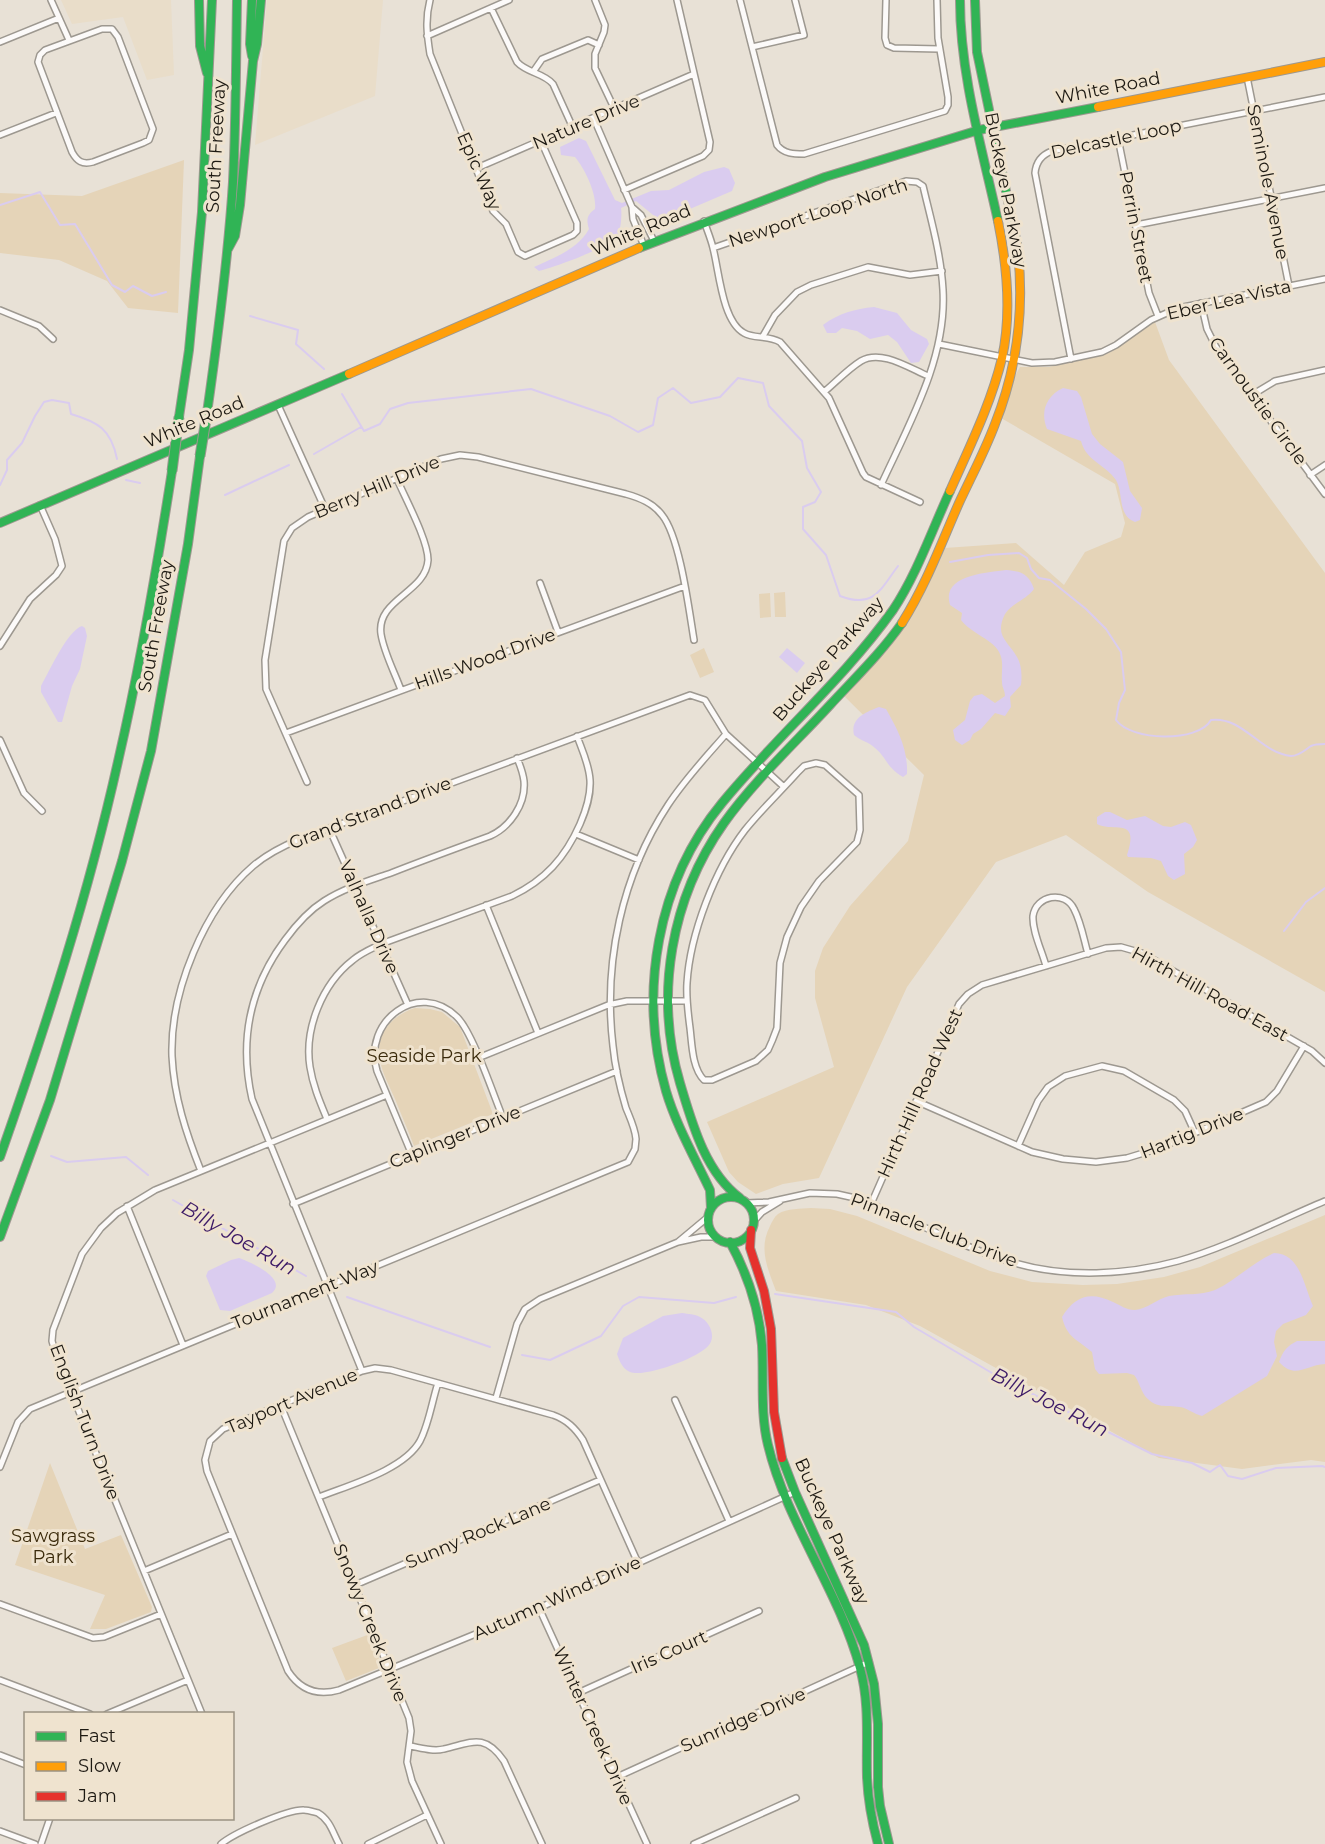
<svg xmlns="http://www.w3.org/2000/svg" width="1325" height="1844" font-family="Montserrat,sans-serif">
  <rect width="100%" height="100%" fill="#e8e1d6"/>
  <path fill="#e9ddc9" d="M61,0H171L174,75L147,80L123,17L72,24Z
    M267,0H383L375,96L255,145Z"/>
  <path fill="#e5d4b8" d="M184,160L178,313L128,308L107,281L59,260L0,253V193L82,196Z
    M1155,322L1169,360L1325,573V992L1148,892L1066,835L996,862L907,987L819,1178L783,1184L756,1194L738,1182L729,1172L707,1122L834,1067L815,998V971L823,948L850,906L908,841L924,775L843,695C857,681 872,667 885,652C911,621 929,585 945,548L1016,543L1064,585L1085,552L1121,537L1125,523L1115,484L1001,418L1015,376L1020,367H1049L1109,353Z
    M785,592L786,617H775L774,593Z
    M770,593L771,617L760,618L759,594Z
    M704,648L714,672L700,678L690,655Z
    M415,1008L430,1009L442,1012L460,1027L493,1114L414,1146C408,1130 401,1114 395,1099C390,1087 382,1073 380,1060C375,1034 392,1015 415,1008Z
    M811,1208L830,1209L857,1216L990,1271L1032,1282L1083,1285L1117,1284L1164,1277L1200,1267L1325,1215V1462L1311,1460L1242,1469L1159,1458L920,1326L866,1305L776,1291C768,1269 758,1249 770,1226C772,1222 774,1217 778,1214C787,1208 801,1209 811,1208Z
    M50,1463L85,1549L121,1535L152,1607L151,1612L106,1629H90L105,1595L15,1565Z
    M370,1634L381,1664L379,1668L346,1681L332,1648Z"/>
  <path fill="#daccef" d="M579,138L586,141L615,200L622,203L651,191L669,190L704,172L724,167L729,169L735,183L732,191L664,220L658,219L636,201L621,208C622,213 621,227 619,232C613,247 555,267 539,271L534,267C554,258 578,249 589,229C586,219 587,215 595,209C597,194 585,169 575,157L561,155L560,147Z
    M874,307L897,313L911,330L927,339L929,344L919,362L911,363L897,342L888,335L870,339L857,331L842,328L836,333H827L823,325C839,313 855,309 874,307Z
    M1063,388L1077,391L1081,397L1092,434L1100,444L1123,462L1130,491L1142,508L1140,520L1135,522C1117,515 1124,494 1116,480C1105,464 1086,461 1081,441L1047,429C1040,412 1046,396 1063,388Z
    M1006,570C1021,571 1029,574 1034,589C1026,600 1012,603 1005,614C994,636 1008,641 1017,657C1022,665 1022,677 1021,685L1010,697L1011,707L1005,716L995,713L981,729L973,734L970,740L962,745L955,740L953,730L965,720L970,701L974,696L982,694L995,703L1005,696C1005,690 1002,688 1002,682C1001,673 1004,663 1000,654C995,640 970,633 961,620L962,613L950,605C941,575 985,573 1006,570Z
    M82,626L85,628L87,636L80,669L72,686L62,722H58L41,692V686C49,672 67,631 82,626Z
    M787,648L805,663L797,673L779,657Z
    M879,707L886,709C898,730 908,749 907,774L903,777C885,766 888,759 875,748C869,742 861,741 854,735C850,718 866,712 879,707Z
    M1105,812H1110L1127,820L1145,816L1163,826L1171,827L1185,822L1191,825L1197,840L1193,847L1184,854L1185,874L1174,880L1168,876L1161,861L1151,858L1128,857L1127,855C1140,816 1114,833 1097,824V817Z
    M1274,1253C1300,1253 1304,1286 1313,1306L1306,1315L1283,1324L1276,1331L1274,1342L1277,1356L1267,1376L1202,1416C1194,1414 1187,1408 1180,1407C1166,1405 1156,1409 1145,1396C1140,1389 1139,1381 1134,1375L1127,1373L1099,1374L1095,1369L1092,1352C1077,1339 1067,1338 1062,1317C1075,1296 1090,1291 1113,1302C1120,1305 1126,1310 1135,1310C1147,1309 1157,1299 1169,1296C1184,1293 1200,1296 1215,1290C1235,1281 1253,1262 1274,1253Z
    M239,1258C251,1262 288,1279 272,1293L230,1311L220,1310L206,1276L208,1271L231,1260Z
    M682,1313C688,1314 695,1314 700,1317C710,1322 716,1336 709,1345C699,1358 644,1378 630,1372C622,1368 620,1362 617,1354L623,1338L663,1316Z
    M1297,1341H1325V1364C1305,1365 1296,1380 1279,1362C1283,1351 1287,1346 1297,1341Z"/>
  <g fill="none" stroke-linecap="round" stroke-linejoin="round">
    <path stroke="#daccef" stroke-width="2" d="M0,205L40,192L60,225L75,224L112,285L125,292L133,286L152,296L166,292
      M250,316L298,330L296,344L324,369
      M342,394L364,431L380,424L390,409L408,403L531,389L610,416L638,432L653,425L658,398L673,388L691,403L720,397L738,378L763,383L769,406L802,441L807,468L821,492L815,502L803,507V529L826,555L840,596C874,609 880,590 898,566
      M314,454L361,427
      M126,480L140,483
      M0,485L7,470V460L22,443L35,416L44,402L52,400L69,403L71,414C98,422 111,429 117,459
      M225,495L289,465
      M950,562L988,555L1019,553L1027,558L1031,569L1039,578L1050,580L1086,609L1106,629L1121,652L1125,690L1119,703L1116,720C1131,741 1198,743 1211,720C1243,716 1260,753 1291,756C1299,756 1305,750 1311,746C1315,744 1321,744 1325,744
      M1284,931L1306,902L1325,888
      M51,1156L67,1162L126,1157L148,1175
      M173,1200L306,1276
      M775,1294L896,1312L914,1327L997,1376L1152,1454L1192,1463L1210,1472L1220,1465L1228,1476L1242,1479L1276,1468L1322,1466L1325,1467
      M347,1297L490,1347
      M522,1355L550,1360L601,1336L623,1306L639,1297L714,1303L736,1297"/>
    <g stroke="#9d9890" stroke-width="8">
      <path id="street" d="M51,0L69,40
        M430,0C425,19 427,35 430,54L493,211L506,224L518,252L525,256L573,235L577,231V223L541,141
        M595,0L605,25L604,32L595,54V68L615,110
        M740,0L777,145C784,154 794,154 804,154L945,111L948,105V97L938,38L937,0
        M886,0L885,38L887,45L894,48L939,49
        M491,8L517,62C527,73 544,73 553,84L573,128
        M102,29H112L118,37L153,129L149,140L143,143L93,162C82,165 77,161 72,152L38,62L40,55L45,50Z
        M427,36L509,0
        M0,42L59,18
        M752,47L804,35L795,0
        M533,72L542,59L588,40L599,45
        M1247,77L1289,286
        M594,119L632,207L633,219L644,246
        M0,135L56,113
        M1118,138L1149,293L1158,316
        M477,168L694,74
        M624,190L703,156L709,150L710,142L677,0
        M632,207L641,215L654,241
        M704,221C707,230 711,239 713,248C719,270 722,321 744,333C754,339 768,335 780,342L829,398L863,473L866,477L920,502
        M1136,225L1325,188
        M713,248L906,181L917,182L923,186C931,220 941,254 943,290C947,358 909,424 881,485
        M1201,303L1207,329L1216,347L1325,494
        M0,310L39,326L53,339
        M763,336L775,315L797,292L811,285L868,267L910,275L942,271
        M939,344L1032,363L1055,362L1102,352L1116,345L1151,320L1178,308L1325,279
        M1071,359L1035,173C1036,162 1041,155 1052,151L1325,97
        M824,392C836,382 848,369 861,361C881,349 909,368 928,376
        M1252,395L1275,381L1325,370
        M278,405L325,509
        M1310,475L1325,465
        M397,479C405,498 428,540 428,560C426,593 376,599 381,634C384,653 395,673 401,690
        M540,583L558,632
        M0,646L30,599L56,575L62,566L55,539L40,505
        M286,733L685,586
        M0,740L24,793L42,811
        M816,763L825,765L859,795L860,830L857,842L819,881L801,907L787,937L780,963L777,1028L772,1041L768,1050L756,1061L712,1080H704C692,1068 692,1044 690,1028C688,1013 686,998 687,983C690,934 715,869 745,830C761,810 780,792 797,773L804,766Z
        M307,782L266,689L265,660L284,541L292,528L308,517L441,459L460,455L478,457L626,494C640,498 653,503 662,515C680,537 689,610 694,640
        M329,828L408,1005
        M576,834L639,860
        M486,905L538,1033
        M1046,966C1042,951 1032,931 1033,916C1036,895 1065,890 1074,909C1081,922 1084,940 1088,954
        M478,1058L608,1005L627,1001H687
        M916,1101L1032,1152L1063,1159L1096,1162L1127,1158L1160,1148L1266,1102L1277,1091L1304,1046
        M327,1119C320,1102 313,1086 310,1067C304,1029 322,984 353,960C361,953 371,949 381,944L512,896C545,880 565,858 580,824C586,810 591,796 590,780C589,764 582,750 577,736
        M1018,1146L1038,1101L1048,1087L1065,1076L1102,1066L1124,1071L1174,1100L1185,1111L1195,1133
        M412,1155L377,1071C362,1021 419,979 457,1017C473,1033 493,1094 503,1118
        M201,1171C186,1133 174,1097 172,1056C170,992 204,908 253,866C267,854 283,846 300,839L690,695L705,700L726,734L784,787
        M746,1203L769,1202L810,1193L837,1194L864,1200C886,1212 909,1221 931,1230C959,1243 986,1255 1015,1263C1067,1278 1126,1275 1178,1261C1228,1247 1277,1221 1325,1201
        M293,1204L617,1071
        M871,1204L959,1004L968,994L982,985L1106,948L1121,947L1142,953L1312,1051L1325,1063
        M127,1206L183,1345
        M753,1222L762,1212L780,1201
        M678,1242L708,1217
        M362,1371L252,1099C239,1041 250,987 285,940C296,925 308,911 324,901C344,888 368,881 391,873C424,860 457,848 490,836C510,827 526,804 524,781C523,773 520,765 517,758
        M496,1398L517,1324L525,1309L540,1299L678,1242L701,1237H716
        M675,1400L729,1521
        M281,1406L409,1718L411,1731L407,1762L412,1781L441,1844
        M0,1467L18,1422L30,1409L628,1162L635,1149L636,1139C635,1128 630,1118 626,1108C620,1088 615,1067 613,1046C603,962 622,875 668,805C685,779 706,757 726,734
        M319,1497C349,1485 404,1470 420,1441C429,1424 432,1401 438,1383
        M638,1563L583,1440C575,1428 567,1420 553,1415L391,1370L375,1368L362,1371L223,1429L210,1441L205,1460L207,1471L288,1671C301,1691 318,1696 339,1690L539,1608L795,1492
        M144,1571L232,1534
        M355,1585L600,1480
        M0,1604L93,1638L104,1637L161,1614
        M539,1608L647,1844
        M0,1680L90,1714
        M578,1693L759,1611
        M107,1714L188,1680
        M202,1714L56,1355L52,1341L53,1330L82,1254L101,1228L117,1213L155,1190L387,1095
        M410,1746C421,1748 433,1752 444,1749C471,1743 484,1732 504,1761L542,1844
        M0,1755L26,1765
        M617,1777L869,1662
        M0,1831L35,1844
        M41,1844L50,1818
        M221,1844C234,1833 288,1809 304,1810C308,1810 314,1812 318,1813C330,1820 333,1833 339,1844
        M368,1844L427,1815
        M694,1844L796,1798"/>
    </g>
    <g stroke="#9d9890" stroke-width="10">
      <path id="fast" d="M199,0L200,46L207,73
        M252,0L250,44L252,56
        M960,0C960,75 982,148 998,221
        M975,0L977,52L1017,244
        M639,248L825,177L979,130L1098,107
        M228,249L235,236L240,205L253,61L257,44L261,0
        M207,413C218,336 228,260 233,182C236,121 236,61 237,0
        M179,417L189,350L202,212L212,0
        M0,523L349,374
        M0,1157C46,1026 89,893 119,757C141,662 157,567 172,471
        M708 1220a23 23 0 1 1 46 0a23 23 0 1 1-46 0Z
        M740,1198C705,1172 692,1123 680,1083C654,995 671,898 724,823C754,781 795,743 830,705C855,678 881,653 902,623
        M711,1208L710,1190C695,1158 676,1125 666,1091C638,993 657,882 722,803C776,737 843,680 893,610C917,574 932,530 950,491
        M0,1237L50,1100L122,861L151,751L188,544L200,456
        M730,1242C748,1275 759,1308 762,1345C764,1379 760,1413 768,1445C787,1524 839,1590 860,1668C870,1704 866,1740 867,1777C868,1800 872,1822 878,1844
        M782,1458L795,1492L864,1645L874,1684L878,1724V1787L880,1806L889,1844"/>
    </g>
    <g stroke="#9d9890" stroke-width="10">
      <path id="slow" d="M1098,107L1325,62
        M349,374L639,248
        M950,491C969,448 991,404 1002,358C1012,313 1007,265 998,221
        M902,623C926,585 941,544 959,503C971,477 985,451 995,424C1018,366 1025,306 1017,244"/>
    </g>
    <g stroke="#9d9890" stroke-width="10">
      <path id="jam" d="M751,1230L750,1248L764,1291L771,1329L774,1412L782,1458"/>
    </g>
    <use href="#street" stroke="#fcfaf9" stroke-width="5"/>
    <use href="#fast" stroke="#30b455" stroke-width="8"/>
    <use href="#slow" stroke="#ff9f0a" stroke-width="8"/>
    <use href="#jam" stroke="#e5322d" stroke-width="8"/>
    <g stroke="#9d9890" stroke-width="11" stroke-linecap="butt">
      <path id="fast-bridge" d="M200,456L207,413
        M172,471L179,417"/>
    </g>
    <use href="#fast-bridge" stroke="#30b455" stroke-width="9"/>
  </g>
  <g text-anchor="middle" stroke-width="6" stroke-linejoin="round" paint-order="stroke">
    <g font-size="18" fill="#1d1912" stroke="#efe3cf">
      <text transform="translate(1108 88) rotate(-11)" y="6">White Road</text>
      <text transform="translate(586 122) rotate(-23)" y="6">Nature Drive</text>
      <text transform="translate(1116 139) rotate(-12)" y="6">Delcastle Loop</text>
      <text transform="translate(216 146) rotate(-87)" y="6">South Freeway</text>
      <text transform="translate(479 171) rotate(66)" y="6">Epic Way</text>
      <text transform="translate(1268 182) rotate(79)" y="6">Seminole Avenue</text>
      <text transform="translate(1006 190) rotate(79)" y="6">Buckeye Parkway</text>
      <text transform="translate(818 213) rotate(-18)" y="6">Newport Loop North</text>
      <text transform="translate(1136 227) rotate(79)" y="6">Perrin Street</text>
      <text transform="translate(641 230) rotate(-23)" y="6">White Road</text>
      <text transform="translate(1229 300) rotate(-13)" y="6">Eber Lea Vista</text>
      <text transform="translate(1258 401) rotate(54)" y="6">Carnoustie Circle</text>
      <text transform="translate(194 422) rotate(-23)" y="6">White Road</text>
      <text transform="translate(377 487) rotate(-23)" y="6">Berry Hill Drive</text>
      <text transform="translate(156 626) rotate(-80)" y="6">South Freeway</text>
      <text transform="translate(485 659) rotate(-20)" y="6">Hills Wood Drive</text>
      <text transform="translate(828 659) rotate(-49)" y="6">Buckeye Parkway</text>
      <text transform="translate(370 813) rotate(-21)" y="6">Grand Strand Drive</text>
      <text transform="translate(369 917) rotate(66)" y="6">Valhalla Drive</text>
      <text transform="translate(1210 994) rotate(29)" y="6">Hirth Hill Road East</text>
      <text transform="translate(920 1093) rotate(-66)" y="6">Hirth Hill Road West</text>
      <text transform="translate(1192 1133) rotate(-22)" y="6">Hartig Drive</text>
      <text transform="translate(455 1137) rotate(-22)" y="6">Caplinger Drive</text>
      <text transform="translate(934 1230) rotate(21)" y="6">Pinnacle Club Drive</text>
      <text transform="translate(305 1295) rotate(-22)" y="6">Tournament Way</text>
      <text transform="translate(292 1401) rotate(-23)" y="6">Tayport Avenue</text>
      <text transform="translate(85 1422) rotate(69)" y="6">English Turn Drive</text>
      <text transform="translate(832 1531) rotate(66)" y="6">Buckeye Parkway</text>
      <text transform="translate(478 1533) rotate(-23)" y="6">Sunny Rock Lane</text>
      <text transform="translate(557 1598) rotate(-24)" y="6">Autumn Wind Drive</text>
      <text transform="translate(370 1623) rotate(68)" y="6">Snowy Creek Drive</text>
      <text transform="translate(669 1652) rotate(-24)" y="6">Iris Court</text>
      <text transform="translate(743 1720) rotate(-24)" y="6">Sunridge Drive</text>
      <text transform="translate(593 1726) rotate(66)" y="6">Winter Creek Drive</text>
    </g>
    <g font-size="18" fill="#3a2a0b" stroke="#efe3cf">
      <text x="424" y="1062">Seaside Park</text>
      <text x="53" y="1542">Sawgrass<tspan x="53" dy="21">Park</tspan></text>
    </g>
    <g font-size="20" font-style="italic" fill="#3b1966" stroke="#efe3cf">
      <text transform="translate(239 1238) rotate(30)" y="7">Billy Joe Run</text>
      <text transform="translate(1050 1402) rotate(27)" y="7">Billy Joe Run</text>
    </g>
  </g>
  <rect x="24" y="1712" width="210" height="108" fill="#efe3cf" stroke="#9b9283" stroke-width="1.5"/>
  <rect x="36" y="1732" width="30" height="9" fill="#30b455" stroke="#9b9283" stroke-width="1.5"/>
  <text x="78" y="1742" font-size="18" fill="#1d1912">Fast</text>
  <rect x="36" y="1762" width="30" height="9" fill="#ff9f0a" stroke="#9b9283" stroke-width="1.5"/>
  <text x="78" y="1772" font-size="18" fill="#1d1912">Slow</text>
  <rect x="36" y="1792" width="30" height="9" fill="#e5322d" stroke="#9b9283" stroke-width="1.5"/>
  <text x="78" y="1802" font-size="18" fill="#1d1912">Jam</text>
</svg>
